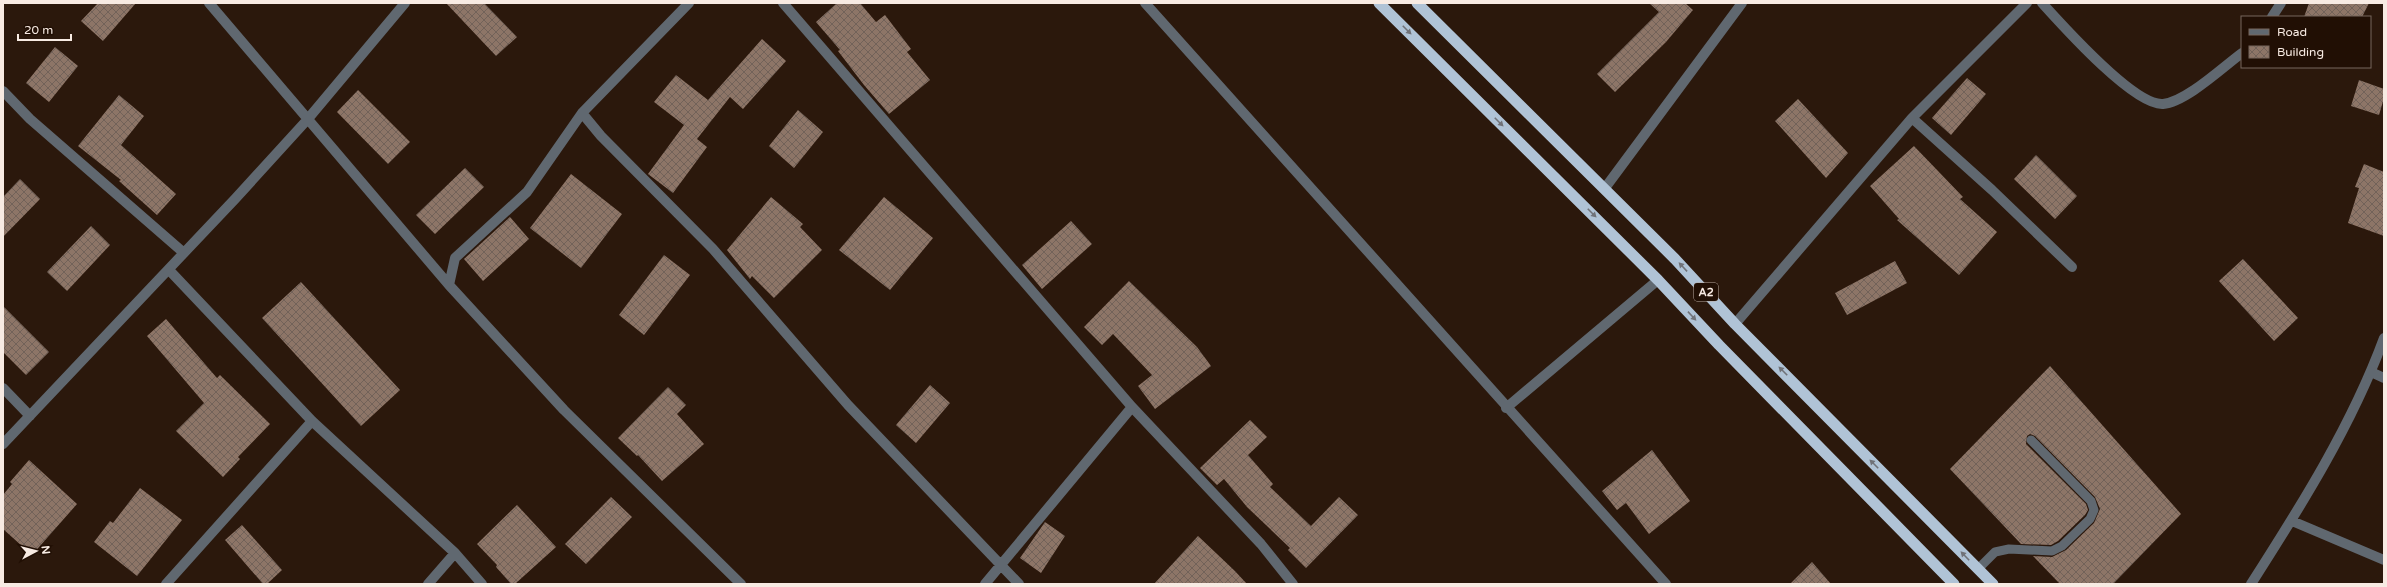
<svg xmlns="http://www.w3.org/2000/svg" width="2387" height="587" font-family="'Varela Round',sans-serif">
  <defs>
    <pattern id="building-cross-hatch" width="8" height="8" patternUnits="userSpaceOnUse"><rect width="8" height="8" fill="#8d7567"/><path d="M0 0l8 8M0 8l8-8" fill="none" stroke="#726259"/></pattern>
  </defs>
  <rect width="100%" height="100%" fill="#2b180c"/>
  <path fill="url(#building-cross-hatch)" d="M98,3H136L103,41L81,21Z
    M446,3H484L517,37L496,56Z
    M837,3H860L876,22L885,15L911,49L907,52L930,80L889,114L864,85L838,51L840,50L816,22Z
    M1649,3H1685L1693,10L1666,42L1615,92L1597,74L1659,12Z
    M2309,3H2369L2362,17H2304Z
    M762,39L786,61L743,109L730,97L697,139L707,147L673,193L648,174L684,125L654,102L676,75L708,100Z
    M55,47L78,66L49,102L26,83Z
    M1967,78L1986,94L1951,135L1932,118Z
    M2359,80L2384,89V98L2379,115L2351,106Z
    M358,90L410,142L388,164L337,112Z
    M119,95L144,116L121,145L176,194L157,215L119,181L121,180L78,146Z
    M1798,99L1848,153L1826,178L1775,121Z
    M798,110L823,132L794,168L769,146Z
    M1914,146L1963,197L1960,199L1997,232L1959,275L1897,220L1899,219L1870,186Z
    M2036,155L2077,196L2055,219L2014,179Z
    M2364,164L2384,172V236L2348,223L2359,188L2355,187Z
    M465,168L484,187L435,234L416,215Z
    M571,174L622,214L581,268L530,228Z
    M20,179L40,199L3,237V197Z
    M771,197L803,224L800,227L822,250L774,298L752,276L750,279L727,250Z
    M884,197L933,238L890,290L839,250Z
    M510,217L529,239L483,281L464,259Z
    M1071,221L1092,244L1042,289L1022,265Z
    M91,226L110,245L67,291L47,272Z
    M664,255L690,275L644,335L619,315Z
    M2243,259L2298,318L2274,341L2219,281Z
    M1895,261L1907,283L1847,315L1835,293Z
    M1129,281L1197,347L1211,366L1155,409L1138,386L1152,375L1113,334L1102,345L1084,327Z
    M301,282L400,390L361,426L262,318Z
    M3,306L49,352L26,375L3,352Z
    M166,319L217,378L220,375L270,424L238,457L240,459L223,477L176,431L204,403L147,336Z
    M2050,366L2181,514L2113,584H2060L2033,556L2052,557L2066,550L2094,523L2100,509L2095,497L2035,436L2030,434L2027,436L2026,444L2086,504L2088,510L2085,515L2058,541L2051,545L2021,544L1950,469Z
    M930,385L950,403L916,443L896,425Z
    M668,387L686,405L677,414L704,444L662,481L638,455L637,456L618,438Z
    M1250,420L1267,437L1248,455L1273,484L1270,487L1311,526L1339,497L1358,515L1306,568L1288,550L1290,548L1247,507L1224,479L1217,485L1200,468Z
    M1652,450L1690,501L1649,534L1626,503L1617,510L1602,491Z
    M29,460L77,504L32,555L3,529V495L12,484L10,482Z
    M140,488L182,520L137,576L94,542L110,521L113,523Z
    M611,497L632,517L586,564L565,544Z
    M517,505L556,547L515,584H511L496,567L497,565L477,544Z
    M1045,522L1065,536L1041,573L1020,558Z
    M242,525L282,570L267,584H263L225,540Z
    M1198,536L1235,571L1247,584H1154Z
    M1812,562L1831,584H1790Z"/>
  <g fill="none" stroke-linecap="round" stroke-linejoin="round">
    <path stroke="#606870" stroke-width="9" d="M1978,569L1995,552L2009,549L2052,551L2062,546L2090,519L2094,510L2091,501L2031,440"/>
    <path stroke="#606870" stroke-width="10" d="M209,3L449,285L564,410L741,584
      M783,3L1132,407L1261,544L1293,584
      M1145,3L1666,584
      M2042,3C2062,25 2134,106 2163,104C2186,102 2223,67 2242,53
      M2272,17L2281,3
      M3,91L30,119L184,253
      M582,113L601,136L713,249L848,405L1019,584
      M1912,118L1992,190L2072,267
      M1605,188L1742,3
      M170,271L312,421L455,553L482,584
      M449,285L455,258L527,192L582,113L689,3
      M1735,324L1912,118L2027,3
      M2371,372L2384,378
      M3,388L30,416
      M1506,408L1658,280
      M3,444L235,199L307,120L405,3
      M2292,521L2384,560
      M166,584L312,421
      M428,584L455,553
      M985,584L1132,407
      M2251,584C2301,506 2352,425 2384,338"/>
    <path stroke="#b0c3d6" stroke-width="11" d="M1379,3L1658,280L1719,345L1954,584
      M1417,3L1675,259L1735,324L1993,584"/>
  </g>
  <defs><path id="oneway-solid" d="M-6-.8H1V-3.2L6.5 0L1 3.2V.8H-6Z"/></defs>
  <g fill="#707278">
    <use href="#oneway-solid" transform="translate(1407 30) rotate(45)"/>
    <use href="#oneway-solid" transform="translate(1499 122) rotate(45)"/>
    <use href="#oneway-solid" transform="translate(1592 213) rotate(45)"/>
    <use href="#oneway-solid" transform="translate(1683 267) rotate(-133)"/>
    <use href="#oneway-solid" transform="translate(1692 316) rotate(47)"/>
    <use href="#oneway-solid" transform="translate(1783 371) rotate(-135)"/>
    <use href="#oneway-solid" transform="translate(1874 464) rotate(-135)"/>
    <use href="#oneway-solid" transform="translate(1965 556) rotate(-134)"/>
  </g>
  <g text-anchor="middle" stroke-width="4" stroke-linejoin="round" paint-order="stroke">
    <rect fill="#210f04" stroke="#b8a9a0" stroke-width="1" x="1694" y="283" width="24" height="18" rx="3"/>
    <g font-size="11" font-weight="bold" fill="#f8ebe3">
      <text x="1706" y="296">A2</text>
    </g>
  </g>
  <rect width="2387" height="587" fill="none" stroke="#f8ebe3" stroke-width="8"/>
  <rect x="2241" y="16" width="130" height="52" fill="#210f04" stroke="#77675d"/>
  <rect x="2249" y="29" width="20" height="6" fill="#606870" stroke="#77675d"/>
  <text x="2277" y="36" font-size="12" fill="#f8ebe3">Road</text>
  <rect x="2249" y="46" width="20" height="12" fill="url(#building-cross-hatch)" stroke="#77675d"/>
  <text x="2277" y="56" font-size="12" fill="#f8ebe3">Building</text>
  <g transform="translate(36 551) rotate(83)" stroke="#210f04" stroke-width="3" paint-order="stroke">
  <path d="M0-3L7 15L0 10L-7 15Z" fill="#f8ebe3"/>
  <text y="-6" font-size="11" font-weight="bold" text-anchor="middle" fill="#f8ebe3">N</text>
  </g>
  <path d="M18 34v6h53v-6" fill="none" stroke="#f8ebe3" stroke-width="2"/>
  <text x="24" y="34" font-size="12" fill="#f8ebe3" stroke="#210f04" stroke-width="3" paint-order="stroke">20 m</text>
</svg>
